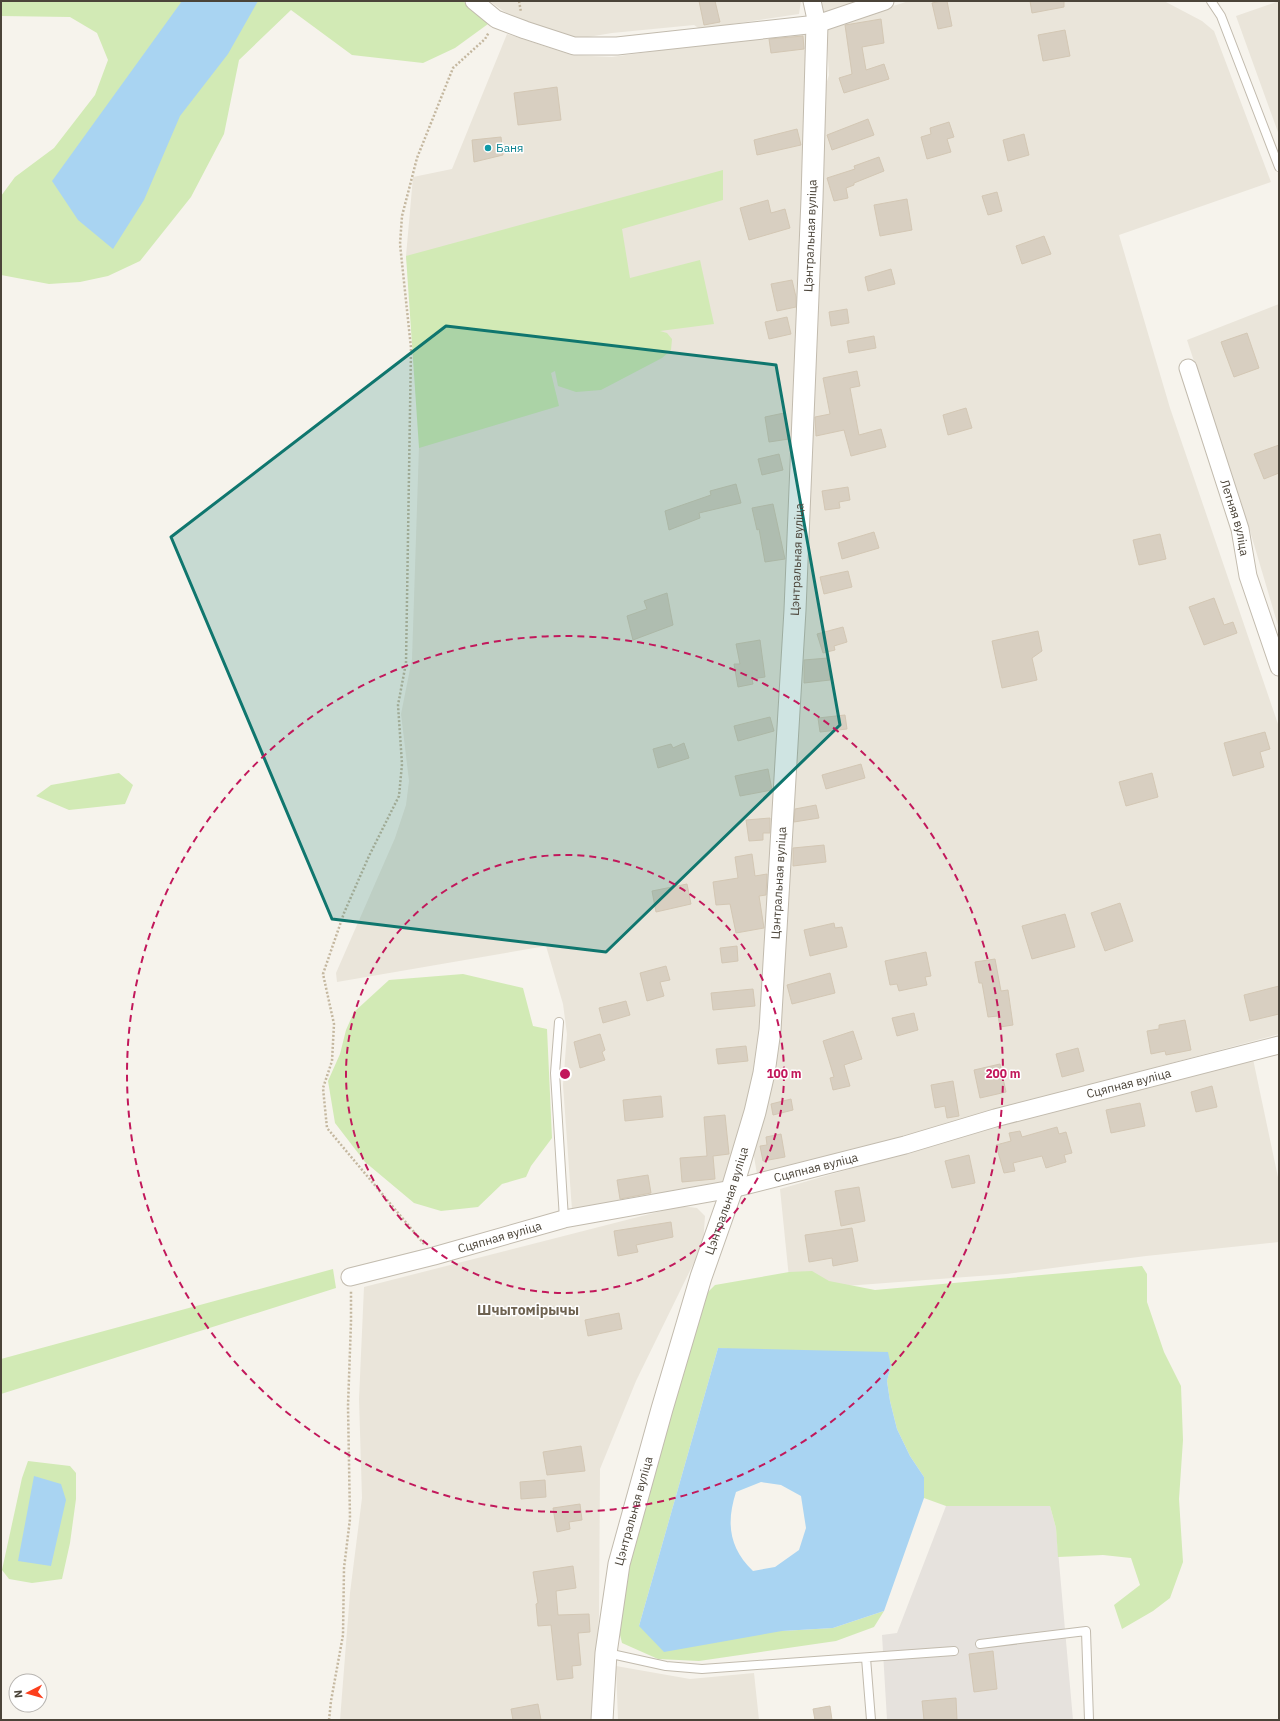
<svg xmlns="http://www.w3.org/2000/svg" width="1280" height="1721" font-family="'IBM Plex Sans',sans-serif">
  <rect width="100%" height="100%" fill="#f6f3ec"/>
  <path fill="#eae5da" d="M489,1H801L799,14L700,29L694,25L612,33L576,39L512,17Z
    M818,1H861L821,15Z
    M909,1H1164L1202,21L1214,31L1271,182L1119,235L1170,408L1279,727V1034L974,1116L908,1137L757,1174L753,1151L824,91L829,75L826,27Z
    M1279,1V135L1236,16Z
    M804,30L810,34L800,345L764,1014L754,1069L735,1161L724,1184L572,1210L563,1085L567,1034L563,1004L546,946L337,982L336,973L395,838L406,805L409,781L401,714L412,659L420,415L416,333L406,256L413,177L452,169L507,34L571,55L612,57Z
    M1279,304V629L1250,531L1187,340Z
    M1253,1059L1279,1182V1242L1146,1256L1006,1274L832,1287L789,1278L780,1189L1044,1113Z
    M681,1206L697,1208L705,1216L703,1244L636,1381L600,1469L599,1615L592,1720H340L350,1593L362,1498L359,1399L364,1287Z
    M616,1666L690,1679L754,1673L759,1720H618Z"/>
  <path fill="#e6e2dd" d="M946,1506H1050L1056,1528L1073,1720H887L882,1635L897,1633Z"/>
  <path fill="#d2eab5" d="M1,1H463L488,24L455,48L423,63L352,55L291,10L239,60L224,134L191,197L140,261L108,276L80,282L49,284L1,275V196L15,177L54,148L95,95L108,60L97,33L70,17L1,16Z
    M723,170V200L622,229L630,278L700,260L714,324L660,331L667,333L672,339L671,350L662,358L601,390L576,392L558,386L555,371L551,373L559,406L419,448L406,256Z
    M119,773L133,785L125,804L69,810L36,796L51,785Z
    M463,974L523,988L533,1026L547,1029L552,1138L531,1166L526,1177L502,1184L478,1207L441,1211L414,1203L365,1162L335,1123L328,1081L340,1054L346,1030L354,1012L389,980Z
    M1142,1266L1147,1274V1302L1164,1352L1181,1386L1183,1440L1179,1499L1183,1562L1170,1598L1153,1611L1122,1629L1114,1605L1140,1585L1131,1558L1103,1555L1058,1557L1056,1528L1050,1506H946L924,1498V1477L910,1456L897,1429L890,1401L887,1381L891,1366L718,1348L639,1626L782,1631L833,1628L884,1611L874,1627L836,1641L699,1661L658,1659L622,1643L618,1627L625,1572L704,1296L715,1285L789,1272L812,1271L829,1281L875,1290Z
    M333,1269L336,1288L1,1394V1359Z
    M28,1461L70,1466L76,1473V1499L70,1543L62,1579L32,1583L9,1579L2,1570L22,1478Z"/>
  <path fill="#a9d4f2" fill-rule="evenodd" d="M182,1H258L228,54L180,116L144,200L113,249L78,220L52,181Z
    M718,1348L888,1352L891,1366L887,1381L890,1401L897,1429L910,1456L924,1477V1498L884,1611L833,1628L782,1631L664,1652L639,1626ZM761,1482L781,1485L801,1496L806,1528L799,1550L775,1567L753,1571C729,1548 726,1523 736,1492Z
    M34,1476L61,1484L66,1500L51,1566L18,1561Z"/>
  <path fill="#d8cfc1" stroke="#d3c7b4" d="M699,1H715L720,22L704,25Z
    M941,1H947L952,26L938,29L932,3Z
    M1030,1H1064V7L1032,13Z
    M881,19L884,43L862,47L866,70L884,64L889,79L844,93L839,78L852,74L845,25Z
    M1065,30L1070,56L1043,61L1038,35Z
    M803,36L804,49L771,53L769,39Z
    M557,87L561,120L518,125L514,93Z
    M868,119L874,135L832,150L827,135Z
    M949,122L954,137L947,139L951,152L927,159L921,137L931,134L930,128Z
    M797,129L801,145L757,155L754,140Z
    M1024,134L1029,155L1008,161L1003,140Z
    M501,137L503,155L474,162L472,140Z
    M879,157L884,171L854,183V185L846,188L848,198L834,201L827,178L855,169L854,166Z
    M997,192L1002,211L988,215L982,196Z
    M907,199L912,230L880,236L874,205Z
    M768,200L771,213L785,209L790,228L749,240L740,208Z
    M1044,236L1051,254L1022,264L1016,246Z
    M891,269L895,284L868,291L865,277Z
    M792,280L796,297V307L777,311L771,284Z
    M847,309L849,323L831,326L829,312Z
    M787,317L791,334L769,339L765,322Z
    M1247,333L1259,368L1234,377L1221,342Z
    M874,336L876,348L849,353L847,341Z
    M857,371L860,386L850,388L859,435L881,429L886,447L851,456L844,430L816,436L815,417L830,414L823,378Z
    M966,408L972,428L948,435L943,415Z
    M784,413L789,439L769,442L765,417Z
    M1279,445V473L1264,479L1254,454Z
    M779,454L783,470L762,475L758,459Z
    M736,484L741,503L699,513L700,518L669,530L665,511L711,495L710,491Z
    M848,487L850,500L839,502L840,508L825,510L822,491Z
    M773,504L785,559L765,562L759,529L757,530L752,508Z
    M874,532L879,548L842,559L838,543Z
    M1160,534L1166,559L1139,565L1133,540Z
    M848,571L852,587L824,594L820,577Z
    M667,593L673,625L633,640L627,616L647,609L644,601Z
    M1214,598L1224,625L1233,622L1237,633L1204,645L1189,607Z
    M843,627L847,642L834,646L835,650L823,653L817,634Z
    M1038,631L1042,651L1032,658L1037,680L1002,688L992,641Z
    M760,640L765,677L752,679L753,684L738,687L734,664H740L736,644Z
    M828,658L830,680L804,683V660Z
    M845,715L847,729L820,732L818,718Z
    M770,717L774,731L738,741L734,726Z
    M1265,732L1270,749L1260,752L1264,767L1233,776L1224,743Z
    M684,743L689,758L658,768L653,749L671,744L673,748Z
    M861,764L865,778L826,789L822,775Z
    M768,769L772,790L740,796L735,776Z
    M1152,773L1158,797L1126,806L1119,782Z
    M816,805L819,818L794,822L795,809Z
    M770,818V833H763V840L749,841L746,820Z
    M824,845L826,862L793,866V848Z
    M752,854L755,876L767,874L766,895L759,896L764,928L736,933L730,904L716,905L713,882L738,878L735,857Z
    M687,884L691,904L656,912L652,891Z
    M1120,903L1133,941L1105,951L1091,913Z
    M1065,914L1075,947L1032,959L1022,926Z
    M834,923L835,928L842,927L847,947L810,956L804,930Z
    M737,946L738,961L722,963L720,948Z
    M926,952L931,976L925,977L927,985L899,991L897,984L890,985L885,961Z
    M995,959L1001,991L1008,990L1013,1025L1000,1027L998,1016L988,1017L982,983H979L975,962Z
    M666,966L670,980L660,982L664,996L647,1001L640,973Z
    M830,973L835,993L792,1004L787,985Z
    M1279,986V1014L1250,1021L1244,995Z
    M753,989L755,1006L713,1010L711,993Z
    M626,1001L630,1015L603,1023L599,1008Z
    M914,1013L918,1030L897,1036L892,1018Z
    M1185,1020L1191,1050L1166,1055L1165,1051L1151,1054L1147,1031L1159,1029V1025Z
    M853,1031L862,1059L844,1065L850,1086L833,1090L830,1078L834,1077L823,1041Z
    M600,1034L605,1050L602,1052L605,1060L580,1068L574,1042Z
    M746,1046L748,1061L718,1064L716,1049Z
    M1078,1048L1084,1071L1062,1077L1056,1054Z
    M1000,1064L1006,1092L980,1098L974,1070Z
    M953,1081L959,1116L947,1118L945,1106L935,1108L931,1085Z
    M1212,1086L1217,1107L1196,1112L1191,1092Z
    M661,1096L663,1117L625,1121L623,1100Z
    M791,1099L793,1110L773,1115L771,1104Z
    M1140,1103L1145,1126L1111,1133L1106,1110Z
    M725,1115L729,1154L713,1156L715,1179L682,1182L680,1158L707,1156L704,1117Z
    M1057,1127L1059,1134L1066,1132L1072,1153L1064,1155L1066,1162L1046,1168L1042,1156L1013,1163L1015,1171L1004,1173L996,1145L1011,1141L1009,1133L1020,1131L1022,1137Z
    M781,1134L785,1157L763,1161L760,1146L767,1145L766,1137Z
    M969,1155L975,1183L952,1188L945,1161Z
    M648,1175L651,1193L620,1199L617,1180Z
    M859,1187L865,1221L841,1226L835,1191Z
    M671,1222L673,1237L636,1245L638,1252L618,1256L614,1231Z
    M852,1228L858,1261L833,1266L832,1258L809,1262L805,1235Z
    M619,1313L622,1329L588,1336L585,1320Z
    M581,1446L585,1471L547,1475L543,1452Z
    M545,1480L546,1497L521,1499L520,1482Z
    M580,1504L582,1520L569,1522L570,1529L557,1532L553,1508Z
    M573,1566L576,1588L556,1591L558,1615L589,1614L590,1632L578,1633L581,1665L572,1666L573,1678L557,1680L551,1625L538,1626L536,1604L538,1603L533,1572Z
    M993,1651L997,1689L974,1692L969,1654Z
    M956,1698L957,1720H924L922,1701Z
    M538,1704L541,1720H513L511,1709Z
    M830,1706L832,1720H815L813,1709Z"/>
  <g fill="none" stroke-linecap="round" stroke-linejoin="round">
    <g stroke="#c2bbae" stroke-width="10">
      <path id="service" d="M1211,1L1221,16L1279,167
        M559,1022L555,1073L564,1219
        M980,1644L1086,1631L1089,1720
        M607,1653L666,1666L702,1669L954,1651
        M866,1658L871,1720"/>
    </g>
    <g stroke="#c2bbae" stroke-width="19">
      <g id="minor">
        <path d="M474,1L496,19L525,30L574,46H617L817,24L885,1"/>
        <path d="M812,1L817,24"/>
        <path id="s1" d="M1188,368L1240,529L1248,576L1279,667"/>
        <path id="s2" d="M350,1277L434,1256L564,1219L732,1189L905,1145L995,1118L1279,1045"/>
      </g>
    </g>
    <g stroke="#c2bbae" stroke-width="23">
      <g id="tertiary">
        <path id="s3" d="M602,1720L606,1653L619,1564L662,1409L701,1277L732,1189L755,1112L764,1073L770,1030L795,610L812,199L817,24"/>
      </g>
    </g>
    <path stroke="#c4b79f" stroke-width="2.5" stroke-dasharray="2 2" stroke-linecap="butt" d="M519,1L521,12
      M424,1244L327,1128L323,1088L332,1061L334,1024L323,974L344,913L369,856L399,796L402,764L398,705L406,663L411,348L400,244L402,216L417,158L453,68L485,39L489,32
      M329,1720L331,1701L343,1635L344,1568L350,1519L348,1406L351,1322V1291"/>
    <use href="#service" stroke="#fff" stroke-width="8"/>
    <use href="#minor" stroke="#fff" stroke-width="17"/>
    <use href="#tertiary" stroke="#fff" stroke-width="21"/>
  </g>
  <path fill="#0f766e" fill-opacity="0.2" stroke="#0f766e" stroke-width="3" stroke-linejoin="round" d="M446,326L776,365L840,725L606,952L332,919L171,537Z"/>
  <g fill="none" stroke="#c2185b" stroke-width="2" stroke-dasharray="7 5">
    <circle cx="565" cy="1074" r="219"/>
    <circle cx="565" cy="1074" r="438"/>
  </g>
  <circle fill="#0f9aa8" stroke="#fff" stroke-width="1.5" cx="488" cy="148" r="4"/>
  <g text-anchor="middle" stroke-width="3" stroke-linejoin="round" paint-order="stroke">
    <g font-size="12" fill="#0d838f" stroke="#fff" text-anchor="start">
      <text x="496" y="152">Баня</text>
    </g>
    <g font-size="12" fill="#4b4439" stroke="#fff">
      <text dy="4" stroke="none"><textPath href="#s3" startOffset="1508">Цэнтральная вуліца</textPath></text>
      <text dy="4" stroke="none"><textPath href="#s1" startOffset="157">Летняя вуліца</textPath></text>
      <text dy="4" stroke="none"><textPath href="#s3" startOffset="1184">Цэнтральная вуліца</textPath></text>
      <text dy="4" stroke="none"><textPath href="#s3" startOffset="860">Цэнтральная вуліца</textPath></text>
      <text dy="4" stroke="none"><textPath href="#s2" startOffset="803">Сцяпная вуліца</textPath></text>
      <text dy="4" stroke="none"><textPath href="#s2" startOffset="479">Сцяпная вуліца</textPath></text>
      <text dy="4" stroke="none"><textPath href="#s3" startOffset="536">Цэнтральная вуліца</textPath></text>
      <text dy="4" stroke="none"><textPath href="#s2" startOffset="155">Сцяпная вуліца</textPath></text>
      <text dy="4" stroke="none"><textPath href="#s3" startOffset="212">Цэнтральная вуліца</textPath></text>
    </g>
    <g font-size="14" font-weight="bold" fill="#6e6250" stroke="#fff">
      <text x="528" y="1315">Шчытомірычы</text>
    </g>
  </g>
  <circle cx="565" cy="1074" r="6" fill="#c2185b" stroke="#fff" stroke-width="2"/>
  <g font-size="12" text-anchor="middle" font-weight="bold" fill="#c2185b" stroke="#fff" stroke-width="3" stroke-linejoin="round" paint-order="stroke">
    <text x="784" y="1078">100 m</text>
    <text x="1003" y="1078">200 m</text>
  </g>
  <rect width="1280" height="1721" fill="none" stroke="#4b4439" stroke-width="4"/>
  <g transform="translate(28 1693) rotate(264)"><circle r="19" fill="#ffffff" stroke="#b7b4b0"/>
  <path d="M0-3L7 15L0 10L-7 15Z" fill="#fc3f1d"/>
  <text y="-6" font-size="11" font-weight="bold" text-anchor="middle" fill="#4b4439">N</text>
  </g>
</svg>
